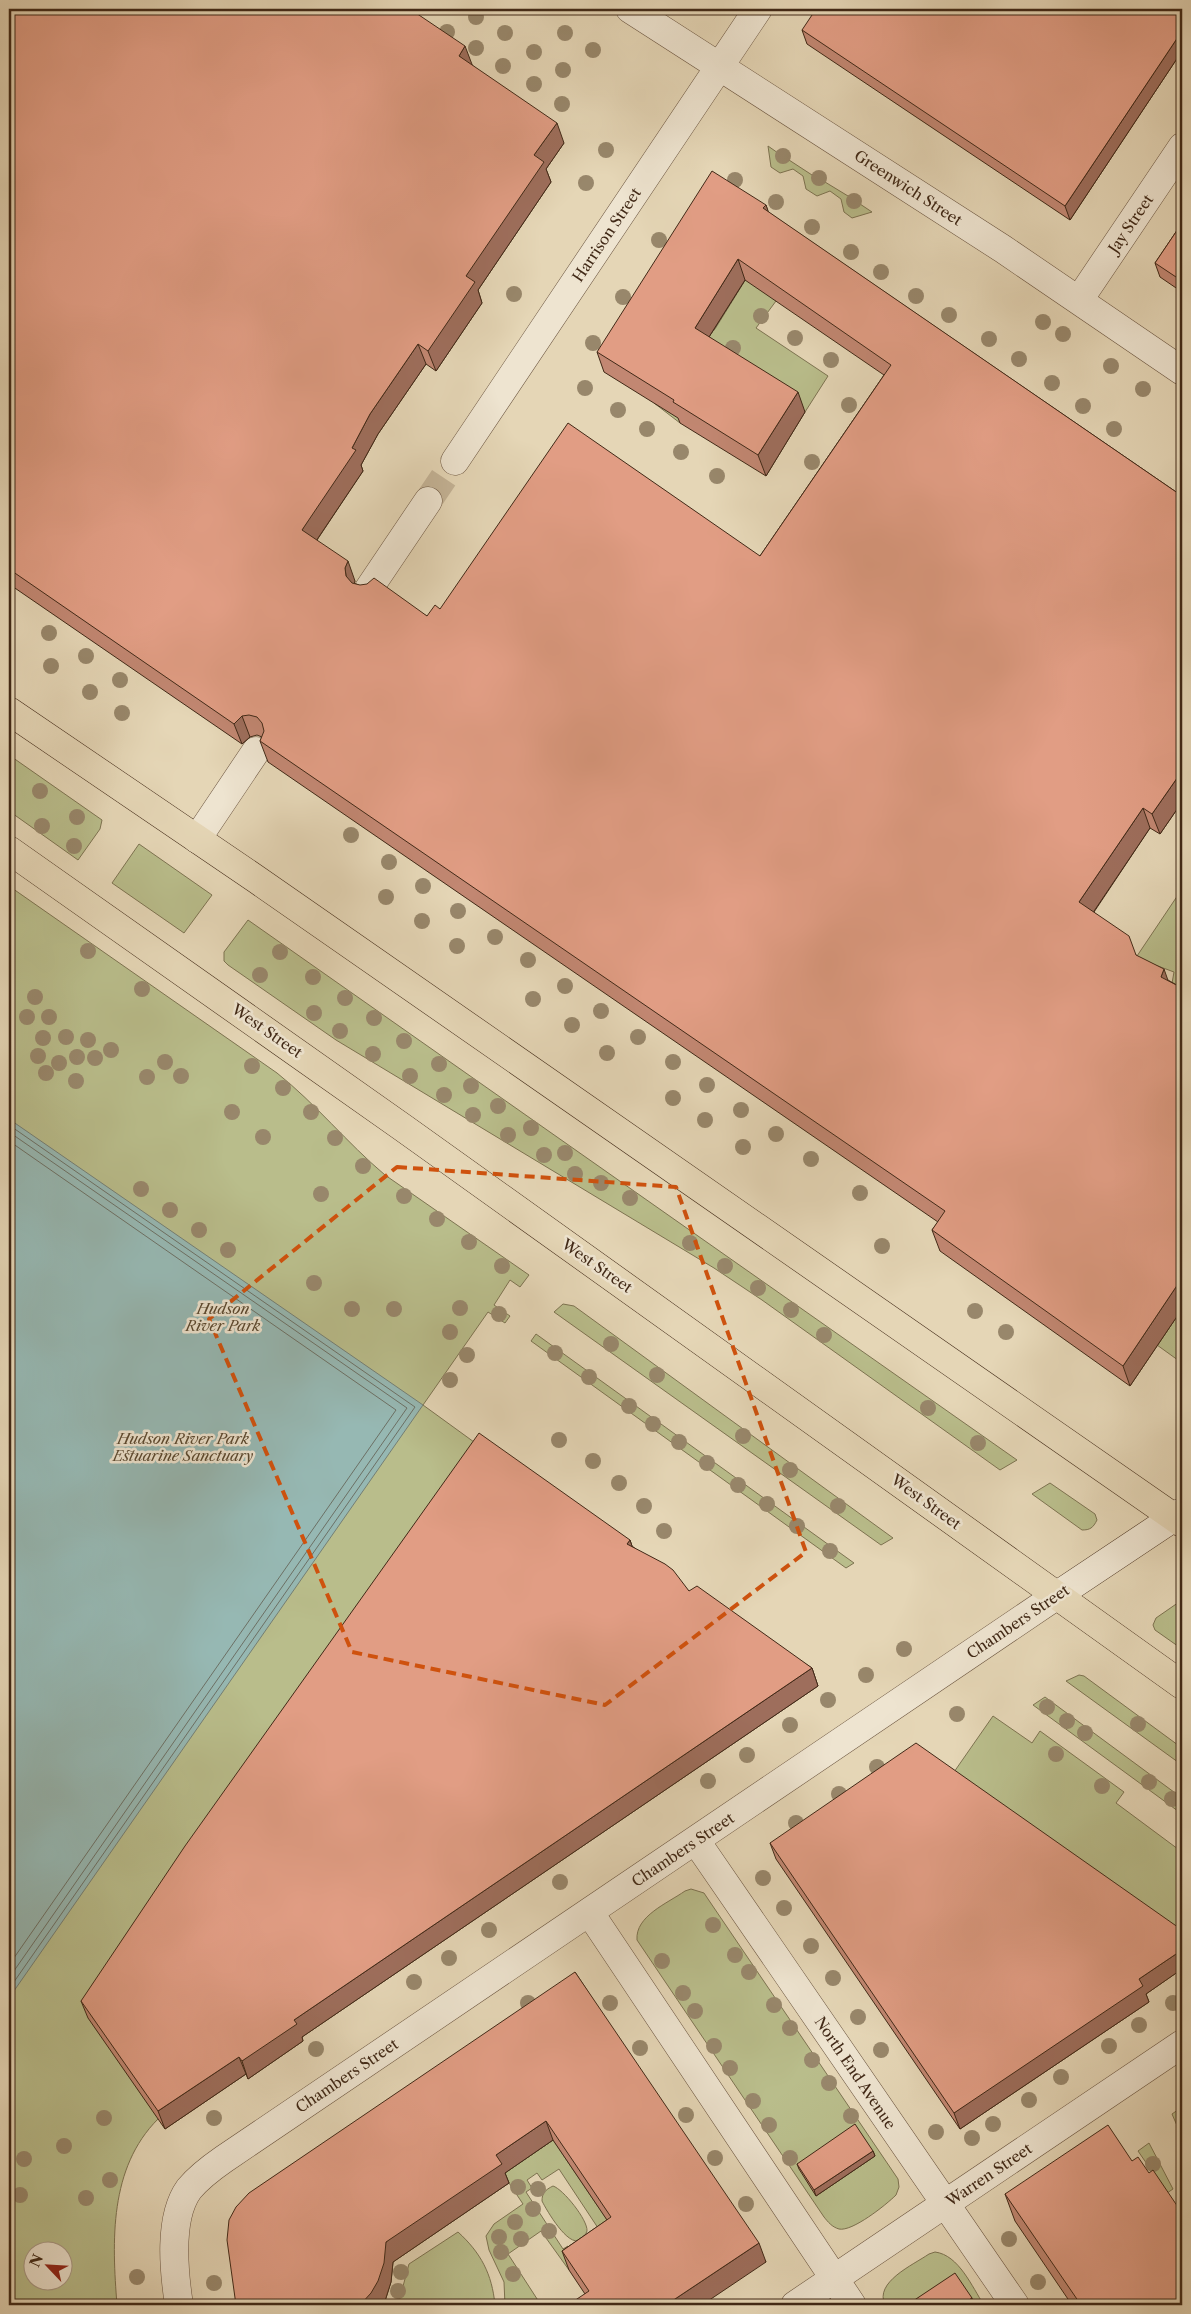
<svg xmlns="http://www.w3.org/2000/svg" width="1191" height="2314" font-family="'Libre Caslon Text',serif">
  <rect width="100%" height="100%" fill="#e5d6b6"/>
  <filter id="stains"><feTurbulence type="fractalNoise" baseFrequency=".004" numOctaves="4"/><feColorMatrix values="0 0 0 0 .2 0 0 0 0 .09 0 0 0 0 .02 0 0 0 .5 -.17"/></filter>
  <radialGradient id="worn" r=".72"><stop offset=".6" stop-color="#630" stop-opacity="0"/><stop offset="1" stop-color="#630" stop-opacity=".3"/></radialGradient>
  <path fill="#b9bd8b" stroke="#7d7351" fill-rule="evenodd" d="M768,146L778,153L787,151L789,160L812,175L823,172L825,182L848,196L858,195L860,204L872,212L852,218L844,212L841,199L830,191L817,196L806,189L803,176L793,169L780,173L771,167Z
    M759,258L776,301L756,328L828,376L805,412L680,423L654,403L669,380L715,329Z
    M9,755L102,820L100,829L78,860L9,811Z
    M139,844L212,895L184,933L112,883Z
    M9,886L277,1073C316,1104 347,1143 385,1175L529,1275L520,1287L510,1280L494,1305L510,1316L505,1323L488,1312L423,1405L485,1450L158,2119C109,2168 112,2241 117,2305H9ZM32,2252H62V2282H32Z
    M1182,889V1004L1171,989L1174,972L1147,962L1137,956Z
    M248,920L1017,1460L1000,1470L762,1300L714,1268L336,1040L228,965L224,961V952Z
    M563,1304L574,1306L893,1538L881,1545L554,1312Z
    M1182,1309V1363L1157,1345Z
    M536,1334L854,1563L846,1568L531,1341Z
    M1050,1483L1095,1514L1097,1520C1093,1528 1090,1530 1082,1530L1032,1494Z
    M1182,1600V1649L1155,1630L1153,1625L1156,1618Z
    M1079,1675L1084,1676L1182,1748V1765L1066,1681Z
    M1045,1697L1182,1798V1814L1033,1705Z
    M993,1716L1032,1743L1040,1731L1124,1792L1116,1803L1182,1852V1933L954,1772Z
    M691,1889L704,1893L708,1899L898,2179L899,2187L896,2195C886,2205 852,2232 839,2229C832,2227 828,2222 824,2217L637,1940C635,1916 668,1903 685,1891Z
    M1182,2107V2137L1172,2114Z
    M553,2140L618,2236L569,2270L541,2231L508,2254L541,2305H505L504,2282L489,2250L486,2236L494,2224L523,2204L503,2174ZM559,2169L602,2234L574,2254L568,2246L563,2249L526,2192L532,2188L527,2180L537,2173L542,2180Z
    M1149,2143L1173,2189L1167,2193L1138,2151Z
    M553,2186C563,2189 588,2220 587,2231C586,2234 583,2238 580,2240C568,2247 547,2211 542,2201C542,2193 545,2190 553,2186Z
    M458,2232C481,2253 492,2274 495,2305H398L409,2264Z
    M935,2252C959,2255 972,2287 984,2305H885C874,2282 913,2265 929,2254Z"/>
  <path fill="#96b8b3" stroke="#747f75" d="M9,1119L423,1405L9,1998Z"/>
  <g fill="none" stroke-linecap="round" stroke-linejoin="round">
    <path stroke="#6c7065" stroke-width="1" d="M9,1125L415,1407L9,1989
      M9,1132L407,1408L9,1978
      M9,1141L396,1410L9,1965"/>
    <path stroke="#c4b396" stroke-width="28" stroke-dasharray="28 14" stroke-linecap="butt" d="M428,501L455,461"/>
    <g stroke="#6a543f" stroke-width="29">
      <path id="street" d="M630,9L1003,249L1182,371
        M1079,300L1182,147
        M455,461L758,9
        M368,590L428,501
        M197,839L256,751
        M696,1841L1015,2305
        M590,1913L852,2305
        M179,2305C174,2272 168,2218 189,2189C199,2177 211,2168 224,2159L1056,1596
        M795,2305L1182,2044"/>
    </g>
    <g stroke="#412917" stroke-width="29">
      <path id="secondary" d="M1056,1596L1182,1512"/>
    </g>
    <g stroke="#412917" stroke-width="29">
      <path id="highway" d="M9,711L256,879L1182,1523
        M9,850L402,1127L1182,1685"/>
    </g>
    <use href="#street" stroke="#eee4d0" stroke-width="28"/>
    <use href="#secondary" stroke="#eee4d0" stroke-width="28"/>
    <use href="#highway" stroke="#e5d6b6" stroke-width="28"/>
  </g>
  <g fill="#98876b">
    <circle cx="476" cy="17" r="8"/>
    <circle cx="447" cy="32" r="8"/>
    <circle cx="505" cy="33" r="8"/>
    <circle cx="565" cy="33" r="8"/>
    <circle cx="476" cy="48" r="8"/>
    <circle cx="593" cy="50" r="8"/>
    <circle cx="534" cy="52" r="8"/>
    <circle cx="503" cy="66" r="8"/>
    <circle cx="563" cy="70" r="8"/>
    <circle cx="534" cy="84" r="8"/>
    <circle cx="562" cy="104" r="8"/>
    <circle cx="606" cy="150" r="8"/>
    <circle cx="783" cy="156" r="8"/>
    <circle cx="819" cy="178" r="8"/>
    <circle cx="735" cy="180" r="8"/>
    <circle cx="586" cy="183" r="8"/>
    <circle cx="854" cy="201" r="8"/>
    <circle cx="776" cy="202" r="8"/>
    <circle cx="812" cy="227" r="8"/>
    <circle cx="659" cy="240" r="8"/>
    <circle cx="851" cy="252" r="8"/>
    <circle cx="881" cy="272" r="8"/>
    <circle cx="514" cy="294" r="8"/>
    <circle cx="916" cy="296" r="8"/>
    <circle cx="623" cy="297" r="8"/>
    <circle cx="949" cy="315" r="8"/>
    <circle cx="761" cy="316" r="8"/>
    <circle cx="1043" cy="322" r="8"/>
    <circle cx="1063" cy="334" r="8"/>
    <circle cx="795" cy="338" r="8"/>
    <circle cx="989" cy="339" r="8"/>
    <circle cx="593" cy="343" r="8"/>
    <circle cx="733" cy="348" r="8"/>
    <circle cx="1019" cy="359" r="8"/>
    <circle cx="831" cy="360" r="8"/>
    <circle cx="1111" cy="366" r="8"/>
    <circle cx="1052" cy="383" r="8"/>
    <circle cx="585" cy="388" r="8"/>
    <circle cx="1143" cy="389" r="8"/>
    <circle cx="849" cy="405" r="8"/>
    <circle cx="1083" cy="406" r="8"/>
    <circle cx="618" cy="410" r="8"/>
    <circle cx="647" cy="429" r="8"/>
    <circle cx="1114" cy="429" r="8"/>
    <circle cx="681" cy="452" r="8"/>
    <circle cx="812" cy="462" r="8"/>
    <circle cx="717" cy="476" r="8"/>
    <circle cx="49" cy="633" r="8"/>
    <circle cx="86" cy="656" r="8"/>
    <circle cx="51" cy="666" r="8"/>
    <circle cx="120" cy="680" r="8"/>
    <circle cx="90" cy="692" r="8"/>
    <circle cx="122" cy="713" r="8"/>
    <circle cx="40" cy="791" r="8"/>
    <circle cx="77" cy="817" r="8"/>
    <circle cx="42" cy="826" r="8"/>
    <circle cx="351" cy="835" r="8"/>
    <circle cx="74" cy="846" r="8"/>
    <circle cx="389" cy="862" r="8"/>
    <circle cx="423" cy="886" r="8"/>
    <circle cx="386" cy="897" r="8"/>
    <circle cx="458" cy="911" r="8"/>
    <circle cx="422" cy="921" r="8"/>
    <circle cx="495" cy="937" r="8"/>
    <circle cx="457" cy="946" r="8"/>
    <circle cx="88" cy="951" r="8"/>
    <circle cx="280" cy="952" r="8"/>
    <circle cx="528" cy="960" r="8"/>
    <circle cx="260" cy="975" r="8"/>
    <circle cx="313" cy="977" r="8"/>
    <circle cx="565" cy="986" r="8"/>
    <circle cx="142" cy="989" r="8"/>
    <circle cx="35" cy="997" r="8"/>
    <circle cx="345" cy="998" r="8"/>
    <circle cx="533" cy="999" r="8"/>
    <circle cx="601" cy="1011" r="8"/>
    <circle cx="314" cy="1013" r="8"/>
    <circle cx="27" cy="1017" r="8"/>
    <circle cx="49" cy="1017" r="8"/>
    <circle cx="374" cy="1018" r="8"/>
    <circle cx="572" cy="1025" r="8"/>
    <circle cx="340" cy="1031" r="8"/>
    <circle cx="66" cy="1037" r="8"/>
    <circle cx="638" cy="1037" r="8"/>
    <circle cx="43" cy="1038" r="8"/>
    <circle cx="88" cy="1040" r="8"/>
    <circle cx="404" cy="1041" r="8"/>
    <circle cx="111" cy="1050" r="8"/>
    <circle cx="607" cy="1053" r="8"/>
    <circle cx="373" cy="1054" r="8"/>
    <circle cx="38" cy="1056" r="8"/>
    <circle cx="77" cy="1057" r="8"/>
    <circle cx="95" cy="1058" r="8"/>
    <circle cx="165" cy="1062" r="8"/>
    <circle cx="673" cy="1062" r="8"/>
    <circle cx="59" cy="1063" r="8"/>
    <circle cx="439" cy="1064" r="8"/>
    <circle cx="252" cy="1066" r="8"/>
    <circle cx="46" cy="1073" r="8"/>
    <circle cx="181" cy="1076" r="8"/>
    <circle cx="410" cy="1076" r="8"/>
    <circle cx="147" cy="1077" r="8"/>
    <circle cx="76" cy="1081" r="8"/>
    <circle cx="707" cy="1085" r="8"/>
    <circle cx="471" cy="1086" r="8"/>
    <circle cx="283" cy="1088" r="8"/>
    <circle cx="444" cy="1095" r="8"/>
    <circle cx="673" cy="1098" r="8"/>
    <circle cx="498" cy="1106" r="8"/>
    <circle cx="741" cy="1110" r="8"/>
    <circle cx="232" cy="1112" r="8"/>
    <circle cx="311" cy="1112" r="8"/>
    <circle cx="473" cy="1115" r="8"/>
    <circle cx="705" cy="1120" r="8"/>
    <circle cx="531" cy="1128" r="8"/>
    <circle cx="776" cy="1134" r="8"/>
    <circle cx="508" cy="1135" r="8"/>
    <circle cx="263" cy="1137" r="8"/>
    <circle cx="335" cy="1138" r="8"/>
    <circle cx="743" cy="1147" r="8"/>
    <circle cx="565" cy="1153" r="8"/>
    <circle cx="544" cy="1155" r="8"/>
    <circle cx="811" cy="1159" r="8"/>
    <circle cx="363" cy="1166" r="8"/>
    <circle cx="575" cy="1174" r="8"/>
    <circle cx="601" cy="1183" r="8"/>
    <circle cx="141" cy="1189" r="8"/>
    <circle cx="860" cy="1193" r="8"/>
    <circle cx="321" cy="1194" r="8"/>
    <circle cx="404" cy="1196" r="8"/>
    <circle cx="630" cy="1198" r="8"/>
    <circle cx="170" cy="1210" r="8"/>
    <circle cx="437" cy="1219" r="8"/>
    <circle cx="199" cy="1230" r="8"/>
    <circle cx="469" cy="1242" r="8"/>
    <circle cx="690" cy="1243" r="8"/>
    <circle cx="882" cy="1246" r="8"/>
    <circle cx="228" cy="1250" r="8"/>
    <circle cx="502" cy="1266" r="8"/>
    <circle cx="725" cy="1266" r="8"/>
    <circle cx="314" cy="1283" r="8"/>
    <circle cx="758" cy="1288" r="8"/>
    <circle cx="460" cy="1308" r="8"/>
    <circle cx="352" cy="1309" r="8"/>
    <circle cx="394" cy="1309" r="8"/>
    <circle cx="791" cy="1310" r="8"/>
    <circle cx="975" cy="1311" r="8"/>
    <circle cx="499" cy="1314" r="8"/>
    <circle cx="450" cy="1332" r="8"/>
    <circle cx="1006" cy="1332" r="8"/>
    <circle cx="824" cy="1335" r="8"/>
    <circle cx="611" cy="1344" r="8"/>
    <circle cx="555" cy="1353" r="8"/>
    <circle cx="467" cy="1355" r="8"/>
    <circle cx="657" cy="1375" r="8"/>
    <circle cx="589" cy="1377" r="8"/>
    <circle cx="450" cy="1380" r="8"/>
    <circle cx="629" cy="1406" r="8"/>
    <circle cx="928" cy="1408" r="8"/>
    <circle cx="653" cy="1424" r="8"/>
    <circle cx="743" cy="1436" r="8"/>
    <circle cx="559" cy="1440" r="8"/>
    <circle cx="679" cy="1442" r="8"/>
    <circle cx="978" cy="1443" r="8"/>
    <circle cx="593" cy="1461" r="8"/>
    <circle cx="707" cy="1463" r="8"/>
    <circle cx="790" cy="1470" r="8"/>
    <circle cx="619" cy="1483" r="8"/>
    <circle cx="738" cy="1485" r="8"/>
    <circle cx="767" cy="1504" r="8"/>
    <circle cx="644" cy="1506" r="8"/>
    <circle cx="838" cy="1506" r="8"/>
    <circle cx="797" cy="1526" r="8"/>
    <circle cx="664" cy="1531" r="8"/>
    <circle cx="830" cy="1551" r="8"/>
    <circle cx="904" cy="1649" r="8"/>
    <circle cx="866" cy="1675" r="8"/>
    <circle cx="828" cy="1700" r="8"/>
    <circle cx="1047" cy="1707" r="8"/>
    <circle cx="957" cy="1714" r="8"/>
    <circle cx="1067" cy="1721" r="8"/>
    <circle cx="1138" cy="1724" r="8"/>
    <circle cx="790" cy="1725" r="8"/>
    <circle cx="1085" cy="1733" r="8"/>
    <circle cx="1056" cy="1754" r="8"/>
    <circle cx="747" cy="1755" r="8"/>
    <circle cx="877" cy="1767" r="8"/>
    <circle cx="708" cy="1781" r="8"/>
    <circle cx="1149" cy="1782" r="8"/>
    <circle cx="1102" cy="1786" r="8"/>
    <circle cx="839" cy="1794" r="8"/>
    <circle cx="1172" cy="1799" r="8"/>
    <circle cx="796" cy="1823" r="8"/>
    <circle cx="763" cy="1878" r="8"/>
    <circle cx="560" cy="1882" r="8"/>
    <circle cx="784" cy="1908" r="8"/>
    <circle cx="713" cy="1925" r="8"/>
    <circle cx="489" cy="1930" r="8"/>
    <circle cx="811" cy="1946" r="8"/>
    <circle cx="735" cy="1955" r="8"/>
    <circle cx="449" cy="1958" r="8"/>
    <circle cx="662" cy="1961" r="8"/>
    <circle cx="749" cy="1972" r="8"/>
    <circle cx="833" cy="1978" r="8"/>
    <circle cx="414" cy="1982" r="8"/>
    <circle cx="683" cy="1993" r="8"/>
    <circle cx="528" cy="2003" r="8"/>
    <circle cx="610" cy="2003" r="8"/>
    <circle cx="1173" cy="2003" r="8"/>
    <circle cx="774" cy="2005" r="8"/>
    <circle cx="695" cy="2011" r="8"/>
    <circle cx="858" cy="2017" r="8"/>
    <circle cx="1139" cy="2025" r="8"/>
    <circle cx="790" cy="2028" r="8"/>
    <circle cx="714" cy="2046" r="8"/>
    <circle cx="1109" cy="2046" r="8"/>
    <circle cx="640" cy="2048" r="8"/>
    <circle cx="316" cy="2049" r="8"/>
    <circle cx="881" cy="2050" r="8"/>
    <circle cx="812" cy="2060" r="8"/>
    <circle cx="730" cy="2068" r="8"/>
    <circle cx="1061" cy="2077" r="8"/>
    <circle cx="829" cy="2083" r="8"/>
    <circle cx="1029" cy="2100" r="8"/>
    <circle cx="753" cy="2101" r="8"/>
    <circle cx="686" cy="2115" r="8"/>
    <circle cx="851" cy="2116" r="8"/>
    <circle cx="104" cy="2118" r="8"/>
    <circle cx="214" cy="2118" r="8"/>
    <circle cx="993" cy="2124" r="8"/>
    <circle cx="769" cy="2125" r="8"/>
    <circle cx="936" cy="2132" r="8"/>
    <circle cx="972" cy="2138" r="8"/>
    <circle cx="64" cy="2146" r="8"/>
    <circle cx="715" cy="2158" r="8"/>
    <circle cx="790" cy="2158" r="8"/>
    <circle cx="24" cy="2159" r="8"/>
    <circle cx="1153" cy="2164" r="8"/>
    <circle cx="110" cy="2180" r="8"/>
    <circle cx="518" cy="2187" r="8"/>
    <circle cx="538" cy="2189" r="8"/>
    <circle cx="20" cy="2195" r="8"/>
    <circle cx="86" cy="2198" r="8"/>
    <circle cx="746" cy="2204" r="8"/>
    <circle cx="533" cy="2209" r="8"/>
    <circle cx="515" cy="2222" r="8"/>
    <circle cx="549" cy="2231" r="8"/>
    <circle cx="499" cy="2237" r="8"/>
    <circle cx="521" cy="2239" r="8"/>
    <circle cx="1009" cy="2239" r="8"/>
    <circle cx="501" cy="2252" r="8"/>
    <circle cx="401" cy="2272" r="8"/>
    <circle cx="513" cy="2274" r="8"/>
    <circle cx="137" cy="2277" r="8"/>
    <circle cx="1038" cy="2282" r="8"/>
    <circle cx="214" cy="2283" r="8"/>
    <circle cx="398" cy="2291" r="8"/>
  </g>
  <path fill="#c28772" stroke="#412917" d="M9,9L472,65L564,143L546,169L551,182L478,290L482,303L436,371L426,364L378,434L361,465L363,471L317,540L355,581L354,583L427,616L440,609L760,556L884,375L745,280L709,337L805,412L766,476L680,423L678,418L604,372L597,352L766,205L768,212L1182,496V802L1160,834L1150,828L1094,912L1136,955L1168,980L1182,988V1309L1130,1386L940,1251L932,1230L938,1222L268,762L260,741L262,737L257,735L250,737L242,744L9,584Z
    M1182,9V51L1070,220L807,44L802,30Z
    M1182,223V292L1160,277L1155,263Z
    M630,1540L632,1546L689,1591L812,1668L818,1686L302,2037L303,2041L248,2079L246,2074L165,2129L88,2018L81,2001Z
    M770,1843L1182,1930V1969L1146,1994L1149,2002L960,2129L776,1859Z
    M575,1972L766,2262L585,2294L569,2270L562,2251L607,2220L553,2140L505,2173L509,2183L393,2262L391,2282L385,2301L236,2305Z
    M873,2151L875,2156L816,2196L799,2169L797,2164Z
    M1132,2161L1149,2173L1182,2305H1072L1015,2221L1005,2194Z"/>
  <path fill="#9e6e5c" stroke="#412917" d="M1182,31V51L1070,220L1065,206Z
    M465,46L473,67L459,56Z
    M557,123L564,143L546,169L551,182L478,290L482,303L436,371L428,351L466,276L534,155Z
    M766,205L773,225L763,208Z
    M738,259L745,280L702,348L695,328Z
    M418,344L426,364L378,434L361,465L363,471L310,550L302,530L352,448L370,414Z
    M798,392L805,412L766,476L758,455Z
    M348,561L355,581L353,588L346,576L345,568Z
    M242,716L250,737L242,744L234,724Z
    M1182,771V802L1160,834L1152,814Z
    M1143,808L1150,828L1086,923L1079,902Z
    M1164,969L1171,989L1161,977Z
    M1182,1278V1309L1130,1386L1123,1366Z
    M630,1540L636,1558L627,1544Z
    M812,1668L818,1686L302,2037L303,2041L248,2079L242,2061L294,2020Z
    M1182,1950V1969L1146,1994L1149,2002L960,2129L954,2113L1139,1979Z
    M239,2057L246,2074L165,2129L158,2111Z
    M546,2121L553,2140L505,2173L509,2183L393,2262L391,2282L385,2301L382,2305H360L386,2242L496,2155Z
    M873,2151L875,2156L816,2196L814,2190Z
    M759,2243L766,2262L702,2305H666Z
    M972,2298L974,2303L971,2305H961Z"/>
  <path fill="#e19d84" stroke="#412917" d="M9,9H410L465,46L459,56L557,123L534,155L544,162L466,276L475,282L428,351L418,344L370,414L352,448L356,450L302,530L348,561L345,568L346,576L352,583L360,585L367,584L374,578L427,616L435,605L440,609L568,423L760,556L891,365L738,259L695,328L798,392L758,455L673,402L674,400L597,352L712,171L766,205L763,208L1182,496V771L1152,814L1143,808L1079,902L1129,936L1136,955L1164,969L1161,977L1182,988V1278L1123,1366L932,1230L945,1211L260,741L264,731L262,723L257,717L249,715L242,716L234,724L9,569Z
    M816,9H1182V31L1065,206L802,30Z
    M1182,223V281L1155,263Z
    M479,1433L630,1540L627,1544L665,1564L673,1570L689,1591L697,1586L812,1668L294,2020L297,2024L242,2061L239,2057L158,2111L81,2001L185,1846Z
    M916,1743L1182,1930V1950L1139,1979L1143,1986L954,2113L770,1843Z
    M575,1972L759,2243L666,2305H568L589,2291L562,2251L611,2217L546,2121L496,2155L502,2164L386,2242L384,2263L378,2281L371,2293L360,2305H236L227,2240L229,2220L236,2207L249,2193Z
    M855,2124L873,2151L814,2190L797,2164Z
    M1108,2125L1132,2161L1138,2157L1149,2173L1153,2170L1182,2213V2305H1081L1005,2194Z
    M955,2273L972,2298L961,2305H907Z"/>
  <path fill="none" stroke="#cf520e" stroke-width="4" stroke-dasharray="10 6" stroke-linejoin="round" d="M397,1167L676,1187L806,1552L605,1705L352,1652L209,1319Z"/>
  <g text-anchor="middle" stroke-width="5" stroke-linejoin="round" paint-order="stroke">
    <g font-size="15" fill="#412917" stroke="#eee4d0">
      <text transform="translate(908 188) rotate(33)" y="5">Greenwich Street</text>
      <text transform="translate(1131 224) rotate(-56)" y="5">Jay Street</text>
      <text transform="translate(607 235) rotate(-56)" y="5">Harrison Street</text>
      <text transform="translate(267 1031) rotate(35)" y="5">West Street</text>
      <text transform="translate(597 1266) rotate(35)" y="5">West Street</text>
      <text transform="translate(926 1502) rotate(36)" y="5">West Street</text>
      <text transform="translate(1018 1622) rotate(-34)" y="5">Chambers Street</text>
      <text transform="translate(683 1850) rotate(-34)" y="5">Chambers Street</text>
      <text transform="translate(855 2073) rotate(56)" y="5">North End Avenue</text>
      <text transform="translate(347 2076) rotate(-34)" y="5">Chambers Street</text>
      <text transform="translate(989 2175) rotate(-34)" y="5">Warren Street</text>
    </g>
    <g font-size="15" font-style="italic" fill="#59472e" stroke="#eee4d0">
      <text x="223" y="1314">Hudson<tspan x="223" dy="17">River Park</tspan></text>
      <text x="183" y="1444">Hudson River Park<tspan x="183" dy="17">Estuarine Sanctuary</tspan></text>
    </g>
  </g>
  <rect width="1191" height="2314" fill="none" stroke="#e5d6b6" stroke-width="30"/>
  <rect x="10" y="10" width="1171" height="2294" fill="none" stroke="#412917" stroke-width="2.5"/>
  <rect x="15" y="15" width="1161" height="2284" fill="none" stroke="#412917"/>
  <g transform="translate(48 2266) rotate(295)"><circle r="24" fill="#eee4d0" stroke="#a99986"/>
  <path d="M0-4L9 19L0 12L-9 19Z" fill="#8f2418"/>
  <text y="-8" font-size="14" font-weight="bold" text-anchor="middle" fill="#412917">N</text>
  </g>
  <rect width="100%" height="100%" filter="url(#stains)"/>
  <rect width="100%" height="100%" fill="url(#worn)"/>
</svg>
